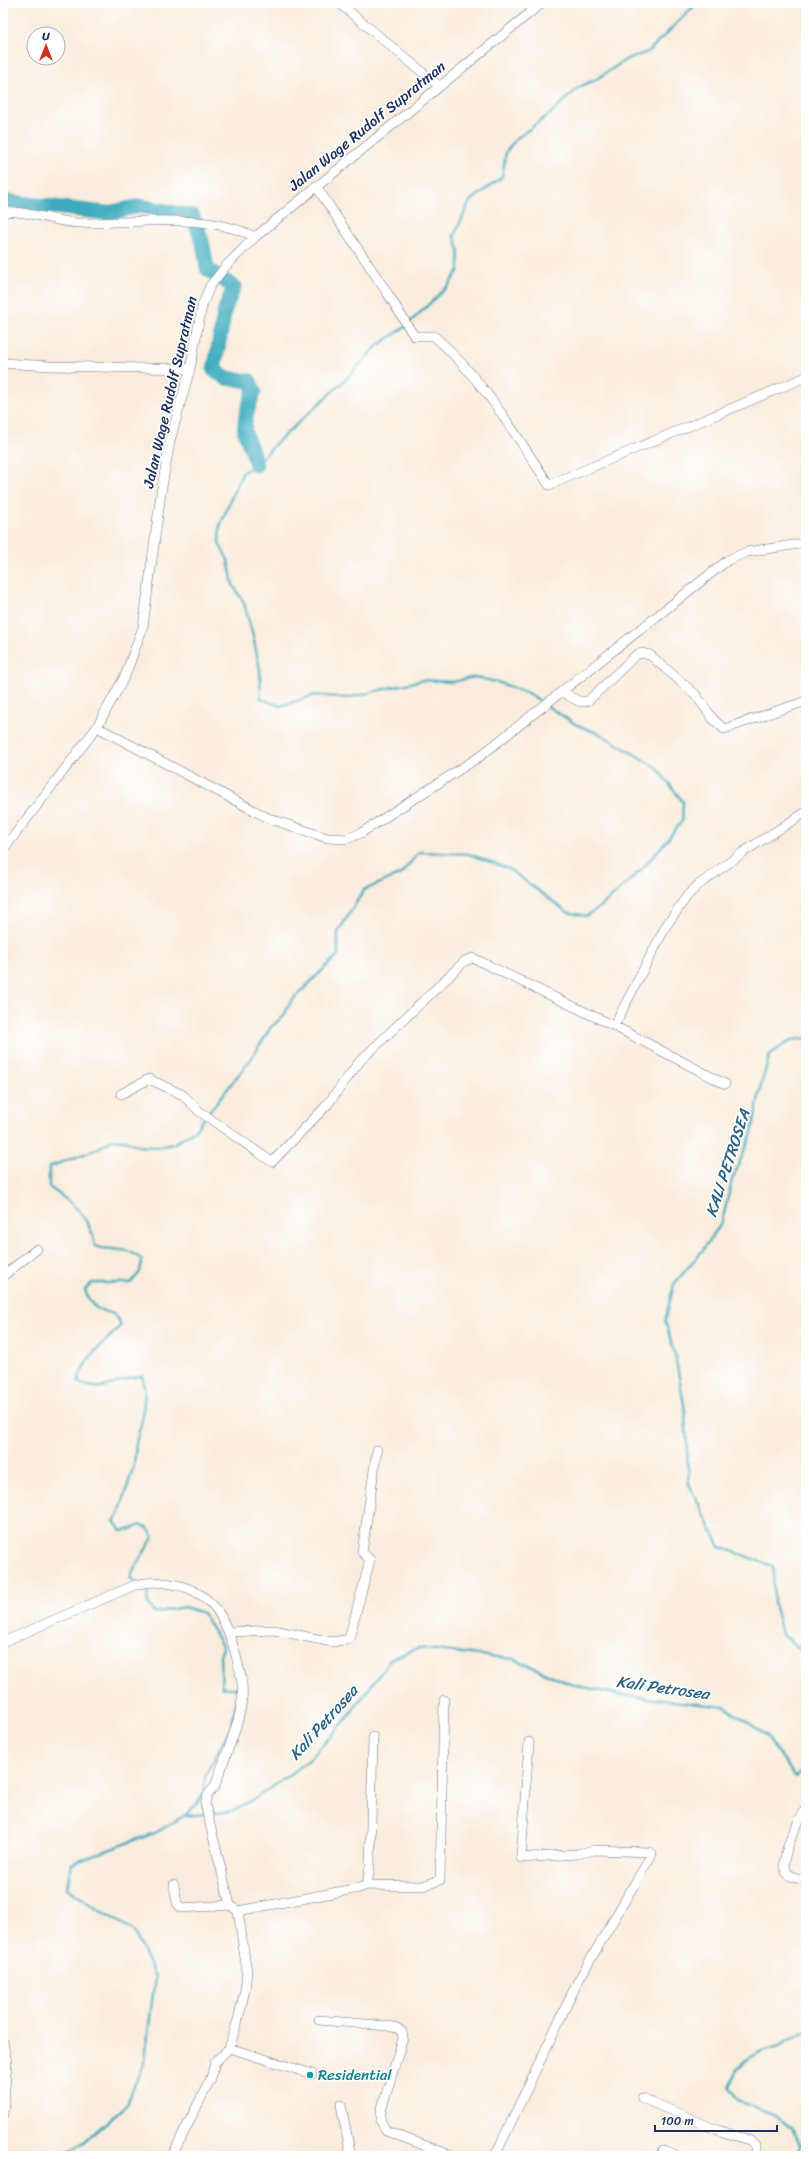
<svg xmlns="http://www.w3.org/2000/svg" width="809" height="2159" font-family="Sriracha,sans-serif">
  <rect width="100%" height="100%" fill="#fff"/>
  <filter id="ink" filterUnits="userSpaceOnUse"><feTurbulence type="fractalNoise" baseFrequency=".025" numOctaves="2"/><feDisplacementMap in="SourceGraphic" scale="8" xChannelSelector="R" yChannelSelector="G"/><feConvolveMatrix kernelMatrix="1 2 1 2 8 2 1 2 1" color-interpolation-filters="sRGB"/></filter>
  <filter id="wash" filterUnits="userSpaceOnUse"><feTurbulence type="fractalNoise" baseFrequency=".012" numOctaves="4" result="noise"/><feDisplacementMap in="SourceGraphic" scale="16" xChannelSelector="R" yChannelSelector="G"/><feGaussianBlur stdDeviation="0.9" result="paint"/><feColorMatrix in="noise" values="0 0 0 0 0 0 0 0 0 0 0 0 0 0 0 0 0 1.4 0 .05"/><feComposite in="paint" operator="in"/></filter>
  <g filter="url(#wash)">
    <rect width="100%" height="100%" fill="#f9ecdc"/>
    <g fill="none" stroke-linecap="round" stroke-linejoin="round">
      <path stroke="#3eabbd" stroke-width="2.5" d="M543,703L530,694L500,683L475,677L452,682L423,680L347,698L315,695L281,706L261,699L260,670L253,636L244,603L233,585L228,560L219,543L220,526L232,496L243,472L256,465L274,445L344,381L377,346L405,327L448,286L459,270V250L454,236L470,201L502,177L506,152L516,139L551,113L579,87L595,80L627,59L648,52L697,3
        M806,1038L791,1040L770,1054L761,1085L752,1133L732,1180L722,1222L702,1251L674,1284L665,1321L675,1355L685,1410L689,1484L720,1547L773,1566L774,1603L782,1634L806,1654
        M136,1582L130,1578C135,1564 146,1551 153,1537L148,1528L140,1525L132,1529L121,1531L114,1521L119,1514L134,1465L136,1443L142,1420L145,1392L142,1376C115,1378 106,1396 78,1382C85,1354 103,1346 121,1325L114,1314C97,1310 91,1308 85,1290L92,1283H131L140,1272L142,1260C125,1244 114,1253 95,1246C90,1215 73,1204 49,1187V1167L95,1150L112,1140H126L138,1146L156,1147L173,1144L195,1130L251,1059L271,1027L284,1016L291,1001L338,955V932L364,890L401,874L419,852L469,854L509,869L567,912L586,916L599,908L616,893L641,870L664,844L682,821L683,802L657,768L602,735L577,725L547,706
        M142,1586L147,1589L148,1603L154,1613L184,1607L203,1613L223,1648L220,1656L222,1688H239L232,1725L205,1776V1791L197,1804L184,1816
        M3,2153L17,2156
        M61,2156L83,2143L127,2104L145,2059L155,1977L133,1930L97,1909L67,1888L71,1864L157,1832L184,1816L233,1811L256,1798L307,1762L344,1722L391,1659L418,1648L514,1659L570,1684L619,1695L725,1707L765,1734L796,1777L806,1767
        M796,2156L801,2145L791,2128L775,2115L738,2101L729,2088L736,2069L746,2060L760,2052L779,2046L806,2031"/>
      <path stroke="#3eabbd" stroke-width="15" d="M3,201L106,213L141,206L193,216L203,244L207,269L234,287L225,309L214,370L226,378L250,381L254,391C250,403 243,419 245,432C248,443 254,453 256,465"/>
    </g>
  </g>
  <g filter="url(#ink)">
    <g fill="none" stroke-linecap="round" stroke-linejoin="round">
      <g stroke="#69718a" stroke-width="10">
        <path id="street" d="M339,3L439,86
          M316,186L388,294L414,336H434C482,378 514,432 549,485L806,377
          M3,212C29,210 53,222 78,223C134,224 204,211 255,237
          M3,363L50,366L190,369
          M562,692L580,702L588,701L636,655L641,653L650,655L695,694L713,719L724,729L806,701
          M97,727L268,818L327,838L347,839L361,833L479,757L728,560L747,552L806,543
          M3,850L97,727L125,676L143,627L161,493L170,441L190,369L202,306L210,286L225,267L255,237L542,3
          M614,1026L666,926L687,896L697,886L745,851L806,812
          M121,1094L149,1079L183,1095L199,1111L272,1162L327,1105L360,1061L465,961L473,958L614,1026L725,1084
          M3,1276L37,1249
          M229,1632L274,1630L332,1642L349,1639L370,1560L362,1552L377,1450
          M3,1642L135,1585C150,1581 162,1582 177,1585C214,1594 225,1618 235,1652C239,1668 244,1683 242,1699C240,1723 223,1762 215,1786L207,1796L205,1804L230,1905L238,1911L247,1972L245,1990L238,2020L229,2048L215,2062L211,2078L172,2156
          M806,1808C799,1820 778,1859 786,1872C790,1878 799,1878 806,1880
          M174,1885L177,1903L181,1908L230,1905
          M367,1885L423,1886L440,1880L444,1700
          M238,1911L359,1888L367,1885L370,1866L373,1737
          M319,2020L388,2026L397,2028L402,2032L403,2038L381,2111V2121L386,2131L453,2156
          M3,2042L7,2063L3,2114
          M229,2048L312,2074
          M642,2098L717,2130L749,2140L755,2146V2156
          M341,2105L351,2156
          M662,2150L676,2156
          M495,2156L578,1981L652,1854L650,1852L594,1850L577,1854L521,1858L529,1742"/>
      </g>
      <use href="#street" stroke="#fff" stroke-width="9"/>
    </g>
  </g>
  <circle fill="#0f9aa8" stroke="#fff" stroke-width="1.5" cx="310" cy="2075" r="4"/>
  <g text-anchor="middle" stroke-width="3.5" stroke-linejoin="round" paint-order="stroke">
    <g font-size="15" fill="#1b2f5e" stroke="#fff">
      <text transform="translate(367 126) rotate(-39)" y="5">Jalan Wage Rudolf Supratman</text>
      <text transform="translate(170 392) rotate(-77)" y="5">Jalan Wage Rudolf Supratman</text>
    </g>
    <g font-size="15" fill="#0d838f" stroke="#fff" text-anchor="start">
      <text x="318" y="2080">Residential</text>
    </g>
    <g font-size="16" font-style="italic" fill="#296184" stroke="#fff">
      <text transform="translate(727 1163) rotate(-72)" y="6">KALI PETROSEA</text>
      <text transform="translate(663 1687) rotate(8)" y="6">Kali Petrosea</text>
      <text transform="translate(323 1722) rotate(-48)" y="6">Kali Petrosea</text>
    </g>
  </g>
  <rect width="809" height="2159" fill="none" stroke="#fff" stroke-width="16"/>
  <g transform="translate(46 46)"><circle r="19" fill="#ffffff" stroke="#a4acbf"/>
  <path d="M0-3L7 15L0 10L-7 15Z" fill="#c8321e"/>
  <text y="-6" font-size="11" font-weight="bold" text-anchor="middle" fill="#1b2f5e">U</text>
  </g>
  <path d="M655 2125v6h122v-6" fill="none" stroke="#1b2f5e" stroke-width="2"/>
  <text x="661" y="2125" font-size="12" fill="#1b2f5e" stroke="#ffffff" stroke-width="3" paint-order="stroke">100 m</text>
</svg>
